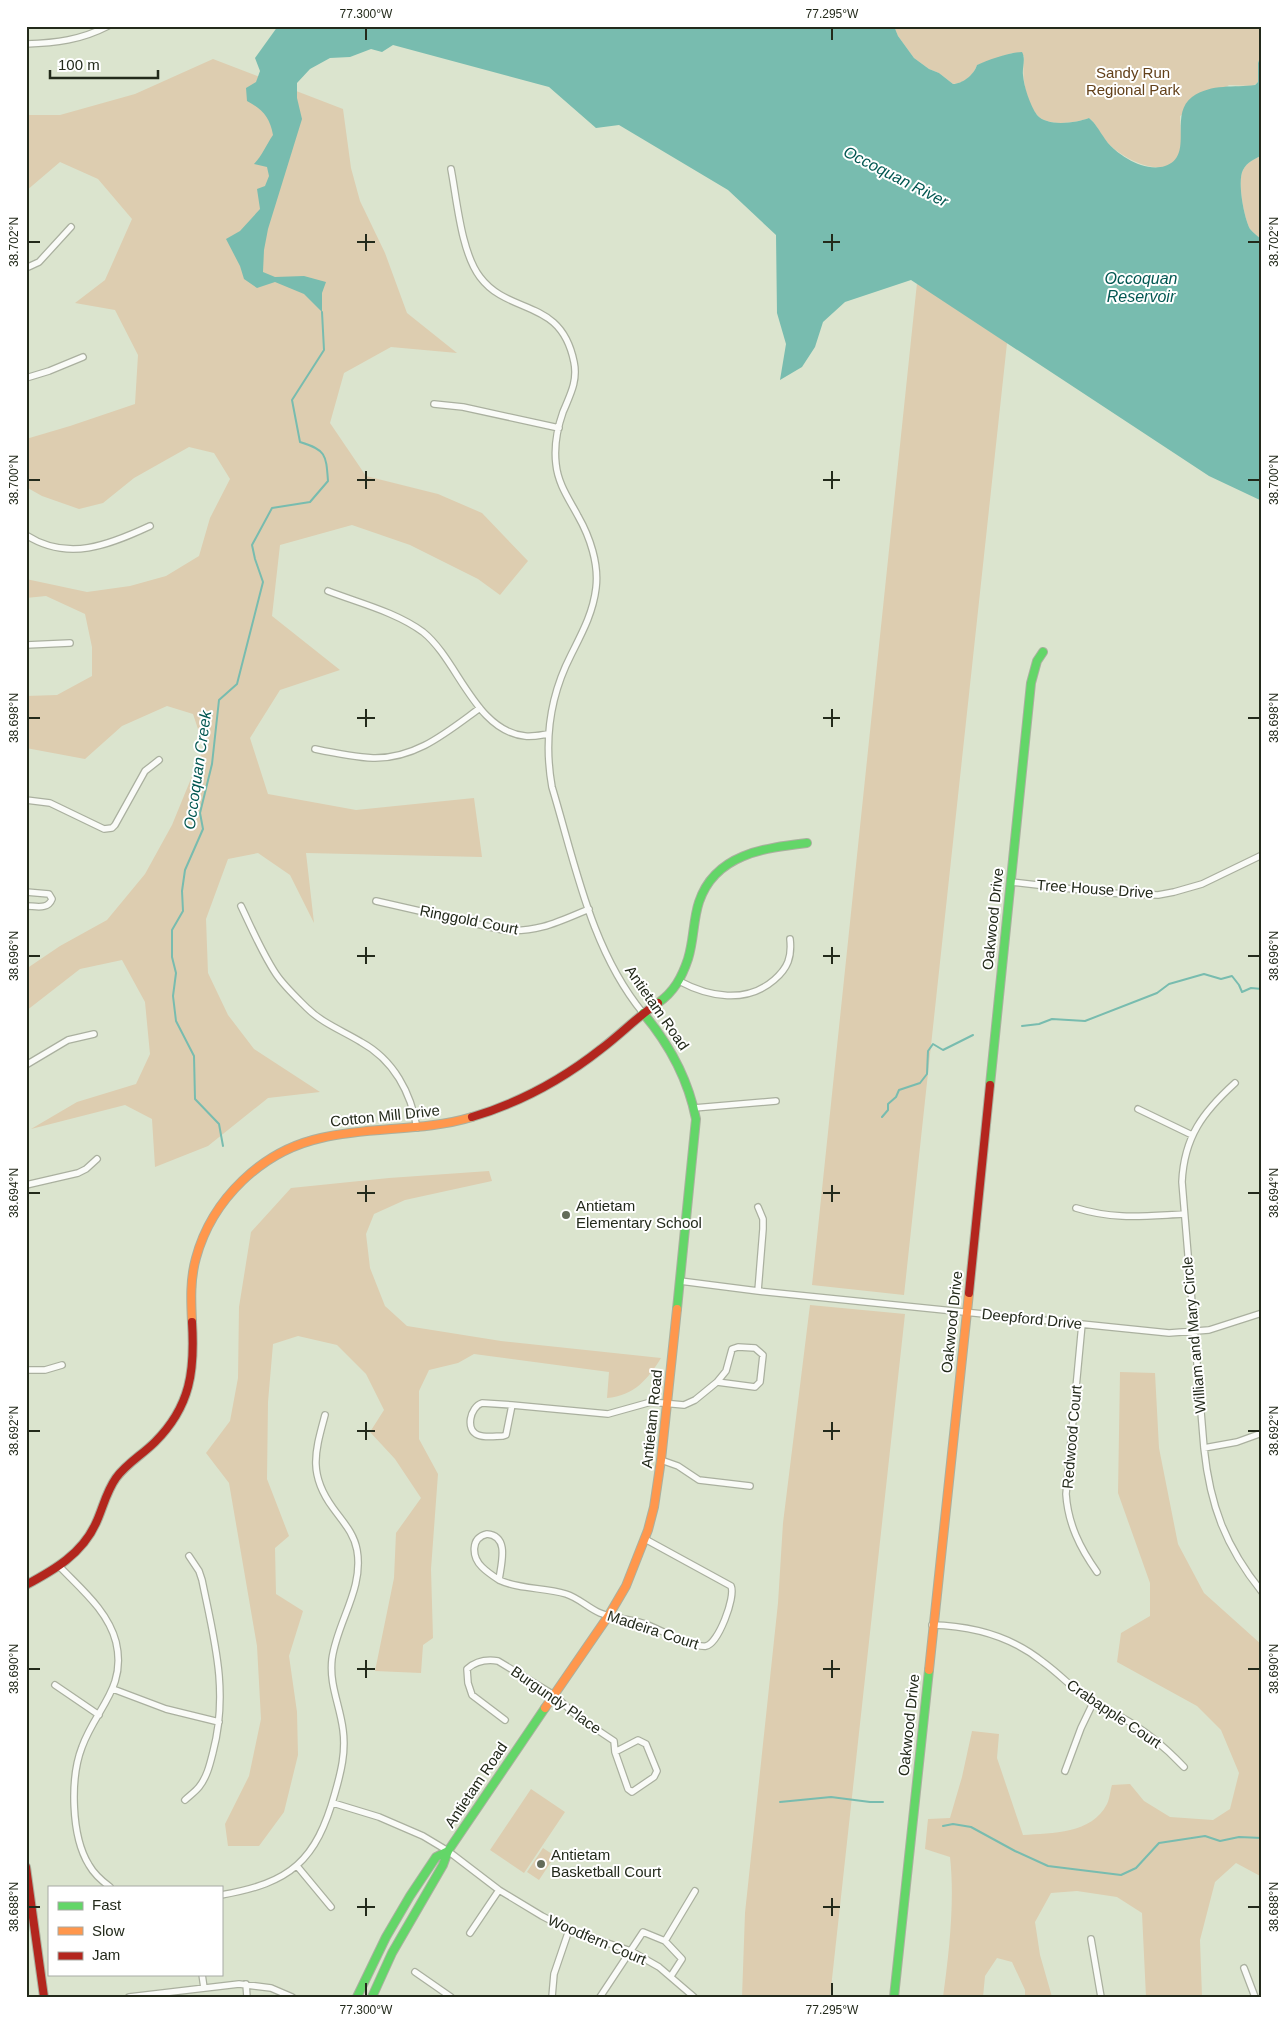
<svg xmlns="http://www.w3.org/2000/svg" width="1288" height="2023" font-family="Helvetica,sans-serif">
  <rect width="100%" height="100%" fill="#dbe4ce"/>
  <path fill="#ddcdb0" d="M894,26H1262V51L1258,63V82L1253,86L1229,85L1180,116C1180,129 1184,148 1177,159C1162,180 1120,157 1108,143C1100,135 1098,125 1089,118C1076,123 1047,127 1037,115C1024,99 1022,75 1024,56L1012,53L977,65C974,75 963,84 953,84L939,73L929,69L914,58L898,36Z
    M213,59L343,109L351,168L360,201L385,253L407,313L457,353L391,347L344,373L330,423L366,476L438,494L482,513L528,561L500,595L478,579L410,545L352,525L280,545L272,616L340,670L280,690L250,738L268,794L356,810L474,798L482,857L306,853L314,923L290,875L258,853L228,859L206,919L208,973L228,1015L254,1049L320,1092L268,1098L208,1146L155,1167L152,1119L125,1105L31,1129L77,1102L136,1084L150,1054L145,1002L122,960L80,969L26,1011V969L60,946L107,920L145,874L172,825L204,747L193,714L167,706L122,726L85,759L26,748V696L57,695L92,676V647L85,614L46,596L26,598V579L87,592L130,586L166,576L199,556L210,518L230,479L214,453L189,447L134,478L103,503L79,509L42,496L26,487V439L70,426L135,404L138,355L115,310L75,303L105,280L132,219L98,179L60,162L26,191V115H60L135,94Z
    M1262,155V240C1258,236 1253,233 1250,229C1244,218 1237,181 1243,170C1247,162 1255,159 1262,155Z
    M917,283L1007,343L904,1295L812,1285Z
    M489,1171L492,1181L405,1200L374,1214L366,1234L370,1268L385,1306L407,1326L501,1341L661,1358C648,1379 634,1396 607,1398L609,1372L474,1354L458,1363L429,1370L419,1391V1439L438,1474L431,1569L433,1638L423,1645L421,1673L375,1671L394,1578L396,1533L421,1498L395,1459L370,1432L384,1410L366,1374L337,1345L298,1336L273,1344L268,1402L267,1479L289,1536L275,1548L276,1594L303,1611L289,1656L297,1712L298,1755L284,1812L259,1846H228L225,1824L249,1776L261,1719L257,1646L229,1483L206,1453L230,1421L238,1378L239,1307L251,1232L291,1188L389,1178Z
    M810,1305L905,1314L830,1997H742L745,1913L778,1603L783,1523Z
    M1120,1372L1155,1373L1159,1448L1178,1544L1204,1593L1262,1645V1877L1236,1863L1215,1882L1200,1940L1202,1997H1146L1142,1913L1117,1897L1077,1891L1051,1893L1035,1922L1040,1955L1052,1997H1025V1990L1012,1962L997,1958L985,1976L983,1997H943C949,1954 955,1900 950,1857L925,1849L928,1819L950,1818L962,1777L972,1731L999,1734L997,1758L1023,1835C1052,1833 1092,1834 1107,1804C1110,1798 1110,1791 1112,1785L1130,1784L1144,1801L1170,1817L1213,1820L1230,1809L1239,1773L1221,1730L1197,1706L1117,1662L1121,1633L1150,1616V1583L1118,1493Z
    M531,1789L565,1812L524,1873L490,1850Z
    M543,1848L555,1856L539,1880L527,1872Z"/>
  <path fill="#78bcaf" d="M278,26H894L898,36L914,58L929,69L939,73L953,84C962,84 974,75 977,65C988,60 1010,52 1022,52C1026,59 1022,67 1023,75C1024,87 1030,105 1037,115C1047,127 1076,123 1089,118C1096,124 1098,129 1103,136C1108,145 1119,154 1128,159C1138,165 1153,170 1165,166C1195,156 1168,115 1192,97C1212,83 1234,88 1255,85L1258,82V63L1262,51V155C1255,159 1247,162 1243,170C1237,181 1244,218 1250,229C1253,233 1258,236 1262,240V501L1209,476L911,280L845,302L823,322L815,347L802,367L780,380L786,344L777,313L776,235L728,190L619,125L596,128L549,87L393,45L382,52L371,49L350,57L330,58L310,69L297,83V98L302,119L268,229L264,250L263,272L275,277L304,276L326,282L322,293V312L304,294L275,282L257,288L244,279L240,266L226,239L240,231L260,209L257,189L265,186L269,176L267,167L254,164C262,156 266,145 273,135C270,117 262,109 247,101L246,88L256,82L260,71L255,58Z"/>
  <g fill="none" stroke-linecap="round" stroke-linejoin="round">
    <path stroke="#78bcaf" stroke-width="2" d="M1022,1026L1039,1024L1052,1019L1085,1021L1157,993L1169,984L1204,974L1221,979L1232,976L1239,985L1242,992L1251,988L1262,989
      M882,1117L888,1110V1104L896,1097L899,1090L920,1083L927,1074L928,1051L933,1044L943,1050L973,1035
      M223,1146L219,1124L195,1099L194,1056L176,1021L173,996L176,973L172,957V930L183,911L182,891L185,870L203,829L200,813L212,764L219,700L237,684L263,582L255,559L252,545L272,508L310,502L328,481C326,454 326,450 300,442L292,400L324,350L322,312
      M780,1802L831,1797L870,1802H883
      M943,1826L953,1824L971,1827L1015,1851L1048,1866L1121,1875L1136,1868L1159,1843L1205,1836L1220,1841L1239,1837L1262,1838"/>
    <g stroke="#aab09f" stroke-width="8">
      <path id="street" d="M26,44C56,43 81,40 108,26
        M451,169C457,200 461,252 480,277C509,316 561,297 574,362C578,381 570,395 563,412C557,429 554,447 556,464C558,484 569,499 578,516C590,537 599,564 596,588C593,613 582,633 571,655C550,696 544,742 552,787C575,863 591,950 643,1013
        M26,268L39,262L71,227
        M26,378L49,371L83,357
        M434,404L463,407L559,428
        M26,535C68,562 109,545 150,526
        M328,591C359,603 396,612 423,632C458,660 475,731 525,736C533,737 541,735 548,734
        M26,645L70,643
        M315,749C334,753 353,757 373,758C416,759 447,732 480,708
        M26,800L50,803L104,829L112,828L115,825L145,771L159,760
        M1011,882L1107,893L1158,895L1174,892L1202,884L1262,855
        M26,892L49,894L52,899C48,910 36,906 26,906
        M376,901L503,930C537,933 558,922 589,909
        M241,906C252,929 262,953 276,974C284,986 297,998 307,1008C322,1023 343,1031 361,1042C394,1060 411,1093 417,1128
        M679,981C709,997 746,1004 774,980C788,968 792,957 790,939
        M26,1065L68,1040L94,1034
        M1235,1083C1203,1112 1184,1137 1182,1182L1204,1448C1210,1505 1225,1546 1262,1592
        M694,1108L776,1101
        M1138,1109L1192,1135
        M26,1185L78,1173L86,1169L97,1159
        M758,1207L763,1219V1229L758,1291
        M1076,1208C1115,1220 1143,1216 1184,1214
        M680,1281L758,1291L1169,1333L1209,1330L1262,1313
        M1082,1324L1066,1494C1068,1524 1080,1548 1097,1572
        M738,1347L755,1348L763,1355L760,1382L755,1387L717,1382L726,1371L732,1349Z
        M26,1370H45L62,1365
        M482,1403L512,1405L506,1435L503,1436C496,1436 485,1438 478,1435C465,1430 470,1407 482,1403Z
        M512,1405L608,1414L651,1402L684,1405L695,1400L717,1382
        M1204,1448L1237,1442L1262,1433
        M661,1460L678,1466L699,1480L750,1486
        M487,1534C510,1536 501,1564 499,1580C493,1576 487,1572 482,1567C472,1557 470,1538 487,1534Z
        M60,1567C81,1589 108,1611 116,1642C127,1688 96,1708 82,1747C70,1778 71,1836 89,1865C94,1874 102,1881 110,1887
        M499,1580C521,1590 544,1587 566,1594C579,1598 588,1608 600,1613C615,1619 633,1619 648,1625C660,1630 695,1648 706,1646C718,1644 736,1597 731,1586L645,1539
        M932,1625C973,1626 1011,1636 1043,1662C1061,1675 1075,1691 1093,1703C1102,1709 1111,1713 1121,1717C1145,1730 1165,1747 1184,1767
        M55,1685L99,1715
        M113,1689L166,1709L219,1722
        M505,1720L472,1695L468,1683L467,1669C476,1661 486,1659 498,1661L554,1695L578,1717L614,1741L615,1752
        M638,1740L646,1744L657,1771L654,1777L632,1792L628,1789L615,1752Z
        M1065,1771L1081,1728L1093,1703
        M185,1800C189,1796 195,1792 199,1787C207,1777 210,1764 213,1752C229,1691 214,1639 202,1580L199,1571L189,1556
        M333,1803L379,1817L423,1836L448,1851L499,1890L542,1916L569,1930L631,1951L659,1967L694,1997
        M297,1866L331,1907
        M221,1895C291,1883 316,1861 335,1793C341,1772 346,1752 343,1730C340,1705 329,1685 332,1659C337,1622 364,1589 357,1550C354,1533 343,1522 333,1508C308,1474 315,1452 325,1415
        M470,1933L499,1890
        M1091,1939L1101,1997
        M665,1941L695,1891
        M1244,1968L1255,1997
        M415,1972L451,1997
        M202,1974L204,1988
        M246,1984L247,1997
        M129,1997L239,1984L271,1988L292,1997
        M552,1997L554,1974L569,1930
        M600,1997L643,1932L665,1941L682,1959L671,1976"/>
    </g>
    <g stroke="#aab09f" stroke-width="10">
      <path id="fast" d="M658,1003C674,992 682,977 688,959C694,940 693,920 699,902C715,854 764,848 807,843
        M643,1013C670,1045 688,1078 696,1119L677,1309
        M990,1085L1031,683L1037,661L1043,652
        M357,1997L386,1937L410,1896L436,1857L448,1851
        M372,1997L392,1953L443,1865L448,1851L545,1708
        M894,1997L929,1670"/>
    </g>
    <g stroke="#aab09f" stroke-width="10">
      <path id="slow" d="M192,1322C191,1301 190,1279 196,1258C212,1199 262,1151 321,1138C371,1126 423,1132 472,1117
        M929,1670L969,1293
        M545,1708L609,1615L626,1586L648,1530L654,1507L661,1460L677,1309"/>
    </g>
    <g stroke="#aab09f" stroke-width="10">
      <path id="jam" d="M472,1117C519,1103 563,1079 601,1049C621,1034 638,1016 658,1003
        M969,1293L990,1085
        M26,1585C54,1570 82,1554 96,1523C103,1508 106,1492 116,1478C127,1463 142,1455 155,1442C191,1406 195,1370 192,1322
        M26,1867L44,1997"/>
    </g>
    <use href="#street" stroke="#fafbf8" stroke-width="5.5"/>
    <use href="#fast" stroke="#63d668" stroke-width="8"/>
    <use href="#slow" stroke="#ff974d" stroke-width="8"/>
    <use href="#jam" stroke="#b3261e" stroke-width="8"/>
  </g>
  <path fill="none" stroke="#232a1b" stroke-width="2" d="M366,28V40M832,28V40M366,234V251M832,234V251M28,242H40M357,242H375M823,242H840M1248,242H1260M366,471V489M832,471V489M28,480H40M357,480H375M823,480H840M1248,480H1260M366,709V727M832,709V727M28,718H40M357,718H375M823,718H840M1248,718H1260M366,947V964M832,947V964M28,956H40M357,956H375M823,956H840M1248,956H1260M366,1185V1202M832,1185V1202M28,1193H40M357,1193H375M823,1193H840M1248,1193H1260M366,1422V1440M832,1422V1440M28,1431H40M357,1431H375M823,1431H840M1248,1431H1260M366,1660V1678M832,1660V1678M28,1669H40M357,1669H375M823,1669H840M1248,1669H1260M366,1898V1916M832,1898V1916M28,1907H40M357,1907H375M823,1907H840M1248,1907H1260M366,1983V1996M832,1983V1996"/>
  <g fill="#636b5a" stroke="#fff" stroke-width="2">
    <circle cx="566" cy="1215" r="5"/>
    <circle cx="541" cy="1864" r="5"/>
  </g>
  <g text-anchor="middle" stroke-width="4" stroke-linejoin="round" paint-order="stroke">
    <g font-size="15" fill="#63411a" stroke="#fff">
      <text x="1133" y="78">Sandy Run<tspan x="1133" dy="17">Regional Park</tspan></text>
    </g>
    <g font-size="15" fill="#232a1b" stroke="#fff">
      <text transform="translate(1095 889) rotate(4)" y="5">Tree House Drive</text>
      <text transform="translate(993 919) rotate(-84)" y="5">Oakwood Drive</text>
      <text transform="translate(469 920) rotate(11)" y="5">Ringgold Court</text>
      <text transform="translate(657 1008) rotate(55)" y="5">Antietam Road</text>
      <text transform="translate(385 1116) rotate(-6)" y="5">Cotton Mill Drive</text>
      <text transform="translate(1032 1319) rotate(6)" y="5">Deepford Drive</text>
      <text transform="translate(952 1322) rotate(-84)" y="5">Oakwood Drive</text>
      <text transform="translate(1194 1335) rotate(-95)" y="5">William and Mary Circle</text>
      <text transform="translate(652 1419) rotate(-84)" y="5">Antietam Road</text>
      <text transform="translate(1072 1437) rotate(-85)" y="5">Redwood Court</text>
      <text transform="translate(653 1630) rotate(18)" y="5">Madeira Court</text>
      <text transform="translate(556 1700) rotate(35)" y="5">Burgundy Place</text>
      <text transform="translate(1114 1714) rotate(34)" y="5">Crabapple Court</text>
      <text transform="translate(909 1725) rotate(-84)" y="5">Oakwood Drive</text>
      <text transform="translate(476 1785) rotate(-56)" y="5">Antietam Road</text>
      <text transform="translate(597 1940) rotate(23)" y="5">Woodfern Court</text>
    </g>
    <g font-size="15" fill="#232a1b" stroke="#fff" text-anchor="start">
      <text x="576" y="1211">Antietam<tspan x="576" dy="17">Elementary School</tspan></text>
      <text x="551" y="1860">Antietam<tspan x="551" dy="17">Basketball Court</tspan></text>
    </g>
    <g font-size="16" font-style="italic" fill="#035852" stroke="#fff">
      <text transform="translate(896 176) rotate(27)" y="6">Occoquan River</text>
      <text x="1141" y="284">Occoquan<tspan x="1141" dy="18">Reservoir</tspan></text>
      <text transform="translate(197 770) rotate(-82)" y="6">Occoquan Creek</text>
    </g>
  </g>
  <rect width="1288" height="2023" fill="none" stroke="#ffffff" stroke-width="55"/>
  <rect x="48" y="1886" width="175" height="90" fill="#ffffff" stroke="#a7aaa4"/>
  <rect x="58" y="1902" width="25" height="8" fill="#63d668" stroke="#a7aaa4"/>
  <text x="92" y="1910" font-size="15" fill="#232a1b">Fast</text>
  <rect x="58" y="1927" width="25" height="8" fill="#ff974d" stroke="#a7aaa4"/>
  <text x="92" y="1936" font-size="15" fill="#232a1b">Slow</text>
  <rect x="58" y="1952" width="25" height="8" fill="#b3261e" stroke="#a7aaa4"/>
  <text x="92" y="1960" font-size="15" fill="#232a1b">Jam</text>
  <path d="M50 70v8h108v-8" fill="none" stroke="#232a1b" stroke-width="2.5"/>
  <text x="58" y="70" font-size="15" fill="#232a1b" stroke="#ffffff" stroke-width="4" paint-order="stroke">100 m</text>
  <rect x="28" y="28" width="1232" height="1968" fill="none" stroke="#232a1b" stroke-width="2"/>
  <g font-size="12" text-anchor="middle" fill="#232a1b">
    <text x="366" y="18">77.300°W</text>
    <text x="832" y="18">77.295°W</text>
    <text transform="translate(14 242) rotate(-90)" y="4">38.702°N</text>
    <text transform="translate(1274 242) rotate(-90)" y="4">38.702°N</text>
    <text transform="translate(14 480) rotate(-90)" y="4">38.700°N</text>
    <text transform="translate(1274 480) rotate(-90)" y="4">38.700°N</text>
    <text transform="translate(14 718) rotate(-90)" y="4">38.698°N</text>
    <text transform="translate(1274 718) rotate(-90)" y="4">38.698°N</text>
    <text transform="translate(14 956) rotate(-90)" y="4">38.696°N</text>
    <text transform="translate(1274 956) rotate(-90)" y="4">38.696°N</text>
    <text transform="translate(14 1193) rotate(-90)" y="4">38.694°N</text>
    <text transform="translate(1274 1193) rotate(-90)" y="4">38.694°N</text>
    <text transform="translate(14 1431) rotate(-90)" y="4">38.692°N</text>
    <text transform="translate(1274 1431) rotate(-90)" y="4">38.692°N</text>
    <text transform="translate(14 1669) rotate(-90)" y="4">38.690°N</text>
    <text transform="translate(1274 1669) rotate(-90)" y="4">38.690°N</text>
    <text transform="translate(14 1907) rotate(-90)" y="4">38.688°N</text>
    <text transform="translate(1274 1907) rotate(-90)" y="4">38.688°N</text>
    <text x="366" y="2014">77.300°W</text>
    <text x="832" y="2014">77.295°W</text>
  </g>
</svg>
